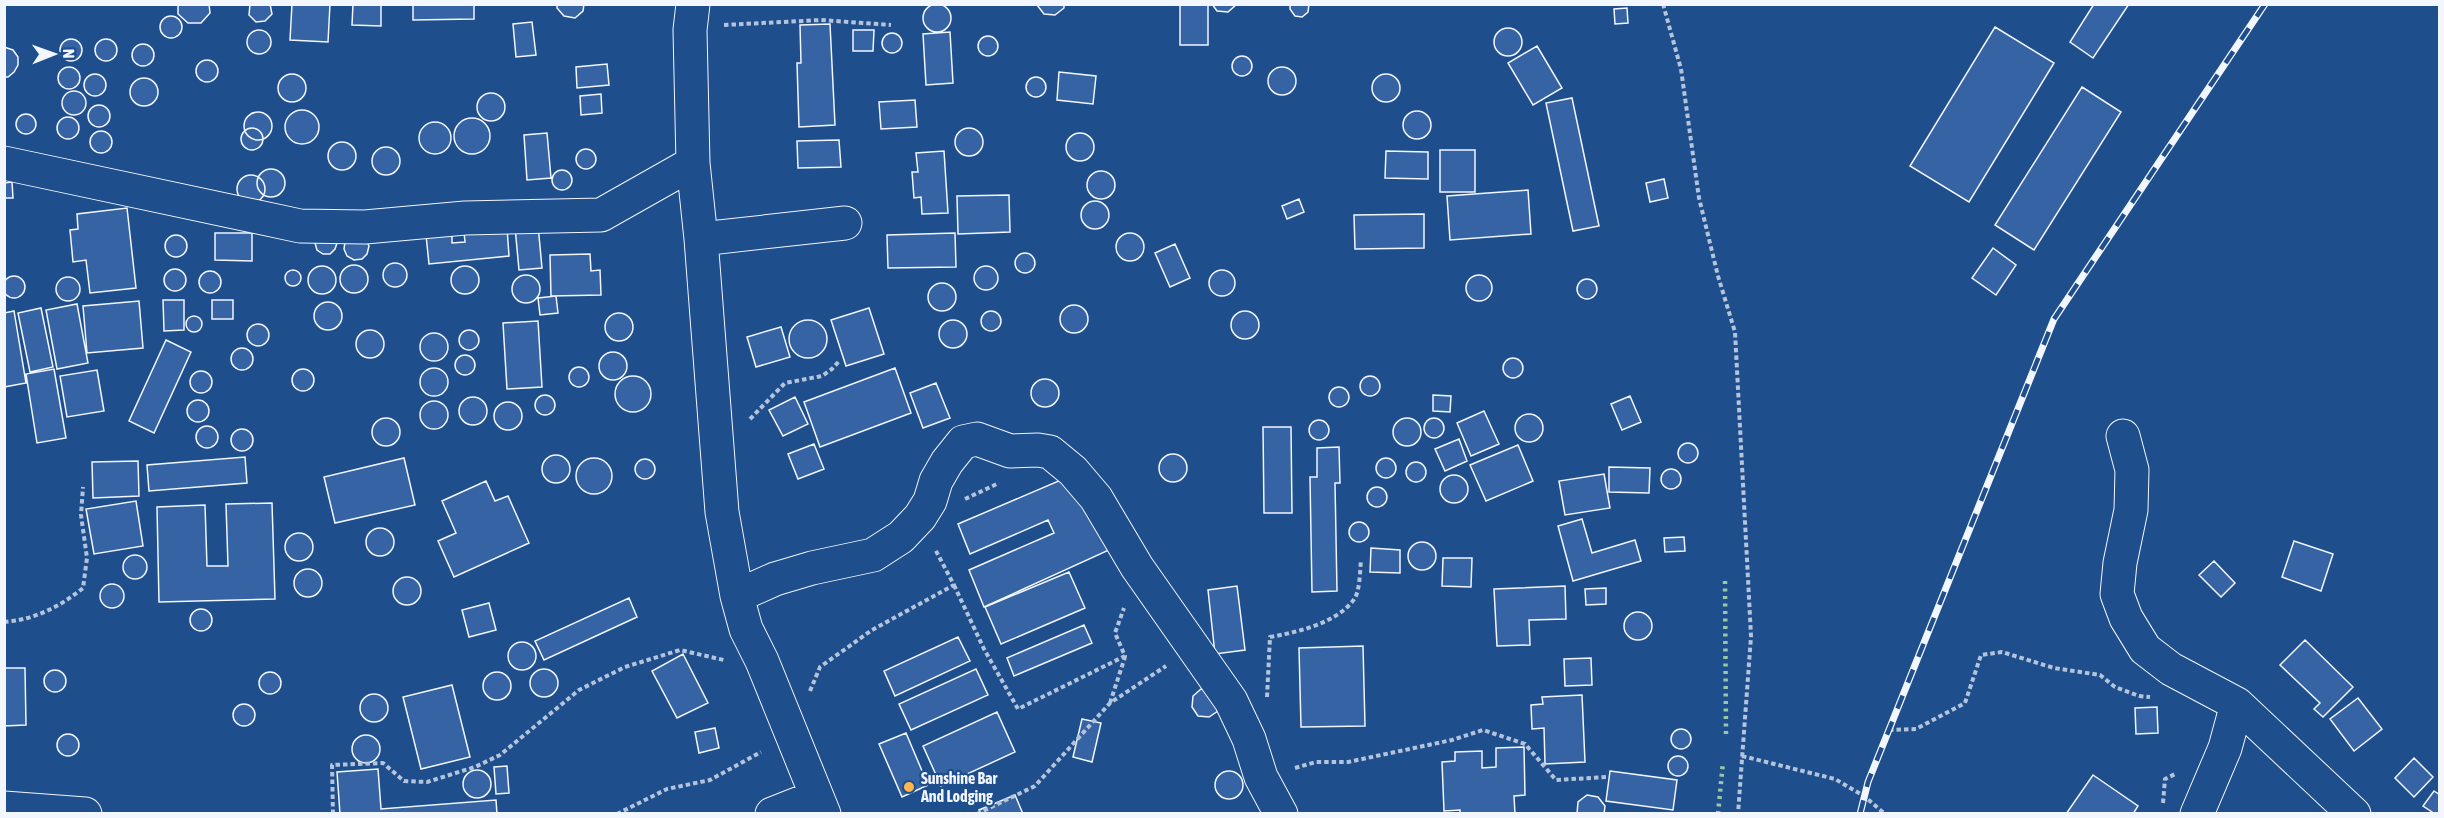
<svg xmlns="http://www.w3.org/2000/svg" width="2444" height="818" font-family="'Asap Condensed',sans-serif">
  <rect width="100%" height="100%" fill="#1f4e8c"/>
  <path fill="#3563a3" stroke="#f2f6ff" stroke-width="1.5" d="M923 18a14 14 0 1 1 28 0a14 14 0 1 1-28 0Z
    M178,4H209L210,13L201,23H188L178,14Z
    M250,4H270L272,14L265,21L256,22L249,15Z
    M292,4H330L328,42L290,40Z
    M353,4H381V26L352,25Z
    M413,4H474V19L413,20Z
    M557,4H584L583,11L575,18L564,16L557,8Z
    M1064,4V8L1055,15L1044,14L1037,5Z
    M1180,4H1208V45H1180Z
    M1212,4H1237L1228,12L1217,11Z
    M1290,4H1309L1308,12L1302,17L1295,16L1290,9Z
    M2094,4H2129L2093,58L2070,42Z
    M1627,8L1628,23L1615,24L1614,9Z
    M160 27a11 11 0 1 1 22 0a11 11 0 1 1-22 0Z
    M532,22L536,55L516,57L513,24Z
    M830,24L835,125L799,127L797,63H801L800,25Z
    M1995,27L2054,63L1969,202L1910,166Z
    M1494 42a14 14 0 1 1 28 0a14 14 0 1 1-28 0Z
    M247 42a12 12 0 1 1 24 0a12 12 0 1 1-24 0Z
    M853,30H874L873,51H853Z
    M950,32L953,83L926,85L923,34Z
    M882 43a10 10 0 1 1 20 0a10 10 0 1 1-20 0Z
    M978 46a10 10 0 1 1 20 0a10 10 0 1 1-20 0Z
    M95 50a11 11 0 1 1 22 0a11 11 0 1 1-22 0Z
    M60 50a11 11 0 1 1 22 0a11 11 0 1 1-22 0Z
    M132 55a11 11 0 1 1 22 0a11 11 0 1 1-22 0Z
    M1537,46L1562,88L1533,105L1508,63Z
    M4,47L13,50L18,57V65L14,72L8,77H4Z
    M1232 66a10 10 0 1 1 20 0a10 10 0 1 1-20 0Z
    M196 71a11 11 0 1 1 22 0a11 11 0 1 1-22 0Z
    M607,64L609,85L577,88L576,67Z
    M58 78a11 11 0 1 1 22 0a11 11 0 1 1-22 0Z
    M1268 81a14 14 0 1 1 28 0a14 14 0 1 1-28 0Z
    M1059,72L1096,76L1093,104L1057,100Z
    M84 85a11 11 0 1 1 22 0a11 11 0 1 1-22 0Z
    M1372 88a14 14 0 1 1 28 0a14 14 0 1 1-28 0Z
    M278 88a14 14 0 1 1 28 0a14 14 0 1 1-28 0Z
    M1026 87a10 10 0 1 1 20 0a10 10 0 1 1-20 0Z
    M130 92a14 14 0 1 1 28 0a14 14 0 1 1-28 0Z
    M2082,87L2121,112L2034,250L1995,225Z
    M62 103a12 12 0 1 1 24 0a12 12 0 1 1-24 0Z
    M477 107a14 14 0 1 1 28 0a14 14 0 1 1-28 0Z
    M601,94L602,113L581,115L580,96Z
    M1572,98L1599,226L1573,231L1546,103Z
    M915,100L917,127L881,129L879,102Z
    M88 116a11 11 0 1 1 22 0a11 11 0 1 1-22 0Z
    M285 127a17 17 0 1 1 34 0a17 17 0 1 1-34 0Z
    M1403 125a14 14 0 1 1 28 0a14 14 0 1 1-28 0Z
    M244 126a14 14 0 1 1 28 0a14 14 0 1 1-28 0Z
    M16 124a10 10 0 1 1 20 0a10 10 0 1 1-20 0Z
    M57 128a11 11 0 1 1 22 0a11 11 0 1 1-22 0Z
    M454 136a18 18 0 1 1 36 0a18 18 0 1 1-36 0Z
    M419 138a16 16 0 1 1 32 0a16 16 0 1 1-32 0Z
    M241 139a11 11 0 1 1 22 0a11 11 0 1 1-22 0Z
    M955 142a14 14 0 1 1 28 0a14 14 0 1 1-28 0Z
    M90 142a11 11 0 1 1 22 0a11 11 0 1 1-22 0Z
    M547,133L551,178L527,180L524,135Z
    M1066 147a14 14 0 1 1 28 0a14 14 0 1 1-28 0Z
    M839,140L841,167L798,168L797,141Z
    M328 156a14 14 0 1 1 28 0a14 14 0 1 1-28 0Z
    M372 161a14 14 0 1 1 28 0a14 14 0 1 1-28 0Z
    M576 159a10 10 0 1 1 20 0a10 10 0 1 1-20 0Z
    M1440,150H1475V192H1440Z
    M944,151L948,213L922,214L921,197L914,198L912,172H918L916,153Z
    M1386,151L1428,152V179L1385,178Z
    M257 183a14 14 0 1 1 28 0a14 14 0 1 1-28 0Z
    M552 180a10 10 0 1 1 20 0a10 10 0 1 1-20 0Z
    M1087 185a14 14 0 1 1 28 0a14 14 0 1 1-28 0Z
    M237 189a14 14 0 1 1 28 0a14 14 0 1 1-28 0Z
    M1664,179L1668,198L1650,202L1646,183Z
    M12,182L13,198H4V183Z
    M1528,190L1531,234L1450,240L1447,196Z
    M1009,195L1010,232L958,234L957,196Z
    M1299,199L1304,212L1287,219L1282,206Z
    M1081 215a14 14 0 1 1 28 0a14 14 0 1 1-28 0Z
    M127,208L136,288L90,293L86,260L73,262L70,230L78,229L77,214Z
    M1424,214V248L1355,249L1354,215Z
    M538,225L542,268L519,270L515,227Z
    M507,228L509,256L429,264L426,235L452,233V243L465,242L464,232Z
    M215,233H252V261L215,260Z
    M955,233L956,267L888,268L887,235Z
    M1116 247a14 14 0 1 1 28 0a14 14 0 1 1-28 0Z
    M165 246a11 11 0 1 1 22 0a11 11 0 1 1-22 0Z
    M317,237L337,243L335,249L330,254H323L317,250L315,243Z
    M366,239L369,246L367,254L362,259L354,260L347,256L344,249L345,242Z
    M1175,244L1190,278L1170,287L1155,253Z
    M1993,248L2016,265L1996,295L1972,278Z
    M1015 263a10 10 0 1 1 20 0a10 10 0 1 1-20 0Z
    M590,254L591,271L600,270L601,295L551,296L550,255Z
    M383 275a12 12 0 1 1 24 0a12 12 0 1 1-24 0Z
    M340 279a14 14 0 1 1 28 0a14 14 0 1 1-28 0Z
    M974 278a12 12 0 1 1 24 0a12 12 0 1 1-24 0Z
    M308 280a14 14 0 1 1 28 0a14 14 0 1 1-28 0Z
    M451 280a14 14 0 1 1 28 0a14 14 0 1 1-28 0Z
    M164 280a11 11 0 1 1 22 0a11 11 0 1 1-22 0Z
    M285 278a8 8 0 1 1 16 0a8 8 0 1 1-16 0Z
    M1209 283a13 13 0 1 1 26 0a13 13 0 1 1-26 0Z
    M199 282a11 11 0 1 1 22 0a11 11 0 1 1-22 0Z
    M512 289a14 14 0 1 1 28 0a14 14 0 1 1-28 0Z
    M1466 288a13 13 0 1 1 26 0a13 13 0 1 1-26 0Z
    M3 287a11 11 0 1 1 22 0a11 11 0 1 1-22 0Z
    M56 289a12 12 0 1 1 24 0a12 12 0 1 1-24 0Z
    M1577 289a10 10 0 1 1 20 0a10 10 0 1 1-20 0Z
    M928 297a14 14 0 1 1 28 0a14 14 0 1 1-28 0Z
    M556,296L558,313L540,315L538,298Z
    M163,300H184V330L164,331Z
    M212,300H233V319H212Z
    M139,301L143,348L87,353L83,306Z
    M314 316a14 14 0 1 1 28 0a14 14 0 1 1-28 0Z
    M77,304L88,363L57,369L46,310Z
    M1060 319a14 14 0 1 1 28 0a14 14 0 1 1-28 0Z
    M41,308L53,367L30,372L18,313Z
    M869,308L884,354L846,366L831,320Z
    M14,311L26,383L4,387V313Z
    M1231 325a14 14 0 1 1 28 0a14 14 0 1 1-28 0Z
    M981 321a10 10 0 1 1 20 0a10 10 0 1 1-20 0Z
    M605 327a14 14 0 1 1 28 0a14 14 0 1 1-28 0Z
    M186 324a8 8 0 1 1 16 0a8 8 0 1 1-16 0Z
    M789 339a19 19 0 1 1 38 0a19 19 0 1 1-38 0Z
    M939 334a14 14 0 1 1 28 0a14 14 0 1 1-28 0Z
    M538,321L542,387L507,389L503,323Z
    M247 335a11 11 0 1 1 22 0a11 11 0 1 1-22 0Z
    M781,327L790,357L756,367L747,337Z
    M356 344a14 14 0 1 1 28 0a14 14 0 1 1-28 0Z
    M459 340a10 10 0 1 1 20 0a10 10 0 1 1-20 0Z
    M420 347a14 14 0 1 1 28 0a14 14 0 1 1-28 0Z
    M166,340L191,352L154,433L129,421Z
    M231 359a11 11 0 1 1 22 0a11 11 0 1 1-22 0Z
    M599 366a14 14 0 1 1 28 0a14 14 0 1 1-28 0Z
    M455 365a10 10 0 1 1 20 0a10 10 0 1 1-20 0Z
    M1503 368a10 10 0 1 1 20 0a10 10 0 1 1-20 0Z
    M569 377a10 10 0 1 1 20 0a10 10 0 1 1-20 0Z
    M895,368L911,413L820,447L804,402Z
    M420 382a14 14 0 1 1 28 0a14 14 0 1 1-28 0Z
    M292 380a11 11 0 1 1 22 0a11 11 0 1 1-22 0Z
    M54,369L66,438L37,443L26,374Z
    M97,370L104,411L67,417L60,376Z
    M190 382a11 11 0 1 1 22 0a11 11 0 1 1-22 0Z
    M615 394a18 18 0 1 1 36 0a18 18 0 1 1-36 0Z
    M1360 386a10 10 0 1 1 20 0a10 10 0 1 1-20 0Z
    M1031 393a14 14 0 1 1 28 0a14 14 0 1 1-28 0Z
    M936,383L950,418L923,428L910,393Z
    M1329 397a10 10 0 1 1 20 0a10 10 0 1 1-20 0Z
    M1433,395L1451,396L1450,412L1433,411Z
    M535 405a10 10 0 1 1 20 0a10 10 0 1 1-20 0Z
    M1630,396L1641,422L1622,430L1611,404Z
    M795,397L808,424L783,436L769,410Z
    M459 411a14 14 0 1 1 28 0a14 14 0 1 1-28 0Z
    M187 411a11 11 0 1 1 22 0a11 11 0 1 1-22 0Z
    M420 415a14 14 0 1 1 28 0a14 14 0 1 1-28 0Z
    M494 416a14 14 0 1 1 28 0a14 14 0 1 1-28 0Z
    M1484,411L1499,444L1471,456L1457,423Z
    M1515 428a14 14 0 1 1 28 0a14 14 0 1 1-28 0Z
    M1393 432a14 14 0 1 1 28 0a14 14 0 1 1-28 0Z
    M372 432a14 14 0 1 1 28 0a14 14 0 1 1-28 0Z
    M1424 428a10 10 0 1 1 20 0a10 10 0 1 1-20 0Z
    M1309 430a10 10 0 1 1 20 0a10 10 0 1 1-20 0Z
    M196 437a11 11 0 1 1 22 0a11 11 0 1 1-22 0Z
    M1263,427H1291L1292,513H1264Z
    M231 440a11 11 0 1 1 22 0a11 11 0 1 1-22 0Z
    M1459,439L1467,461L1445,471L1435,449Z
    M1678 453a10 10 0 1 1 20 0a10 10 0 1 1-20 0Z
    M814,444L824,469L798,479L788,454Z
    M1518,445L1533,481L1486,501L1470,465Z
    M1339,447L1340,483H1335L1337,591L1312,592L1310,477H1317V448Z
    M1159 468a14 14 0 1 1 28 0a14 14 0 1 1-28 0Z
    M542 469a14 14 0 1 1 28 0a14 14 0 1 1-28 0Z
    M245,457L247,483L149,491L147,465Z
    M404,458L415,505L335,523L324,477Z
    M576 476a18 18 0 1 1 36 0a18 18 0 1 1-36 0Z
    M1376 468a10 10 0 1 1 20 0a10 10 0 1 1-20 0Z
    M635 469a10 10 0 1 1 20 0a10 10 0 1 1-20 0Z
    M138,461L139,496L93,498L92,462Z
    M1406 472a10 10 0 1 1 20 0a10 10 0 1 1-20 0Z
    M1609,467L1650,468L1649,493L1609,492Z
    M1661 479a10 10 0 1 1 20 0a10 10 0 1 1-20 0Z
    M1075,474L1109,550L984,607L969,570L1054,533L1048,520L970,554L958,524Z
    M1604,474L1610,508L1565,515L1559,481Z
    M1440 489a14 14 0 1 1 28 0a14 14 0 1 1-28 0Z
    M486,481L495,501L508,496L529,543L454,577L438,541L456,533L442,501Z
    M1367 497a10 10 0 1 1 20 0a10 10 0 1 1-20 0Z
    M136,501L143,546L94,554L86,509Z
    M272,503L275,599L159,602L157,507L205,505L207,566H228L226,504Z
    M1582,519L1592,553L1635,540L1641,561L1573,581L1558,526Z
    M1349 532a10 10 0 1 1 20 0a10 10 0 1 1-20 0Z
    M366 542a14 14 0 1 1 28 0a14 14 0 1 1-28 0Z
    M285 547a14 14 0 1 1 28 0a14 14 0 1 1-28 0Z
    M1684,537L1685,551L1665,552L1664,538Z
    M2294,541L2333,554L2321,591L2282,577Z
    M1408 556a14 14 0 1 1 28 0a14 14 0 1 1-28 0Z
    M1371,548L1400,550V573L1370,572Z
    M123 567a12 12 0 1 1 24 0a12 12 0 1 1-24 0Z
    M1443,558H1472L1471,587L1442,586Z
    M2214,561L2235,583L2221,597L2199,575Z
    M294 583a14 14 0 1 1 28 0a14 14 0 1 1-28 0Z
    M1069,572L1085,608L1001,644L985,607Z
    M393 591a14 14 0 1 1 28 0a14 14 0 1 1-28 0Z
    M100 596a12 12 0 1 1 24 0a12 12 0 1 1-24 0Z
    M1237,586L1245,650L1215,654L1208,590Z
    M1565,586L1566,619L1529,620L1530,645L1497,646L1494,589Z
    M1606,588V604L1586,605L1585,589Z
    M629,598L637,617L544,660L535,641Z
    M489,603L496,630L469,637L462,610Z
    M190 620a11 11 0 1 1 22 0a11 11 0 1 1-22 0Z
    M1624 626a14 14 0 1 1 28 0a14 14 0 1 1-28 0Z
    M1084,625L1092,643L1014,676L1007,658Z
    M958,637L970,661L895,696L884,671Z
    M2305,640L2353,687L2323,717L2314,709L2320,703L2280,665Z
    M508 656a14 14 0 1 1 28 0a14 14 0 1 1-28 0Z
    M1363,646L1365,726L1301,727L1299,648Z
    M683,654L708,703L677,718L652,671Z
    M1591,658L1592,685L1565,686L1564,659Z
    M4,668H25L26,725L4,726Z
    M530 683a14 14 0 1 1 28 0a14 14 0 1 1-28 0Z
    M976,669L988,695L911,730L899,704Z
    M44 681a11 11 0 1 1 22 0a11 11 0 1 1-22 0Z
    M259 683a11 11 0 1 1 22 0a11 11 0 1 1-22 0Z
    M483 686a14 14 0 1 1 28 0a14 14 0 1 1-28 0Z
    M452,685L470,757L421,769L403,697Z
    M1201,689L1213,691L1218,711L1209,717L1198,716L1192,707L1193,696Z
    M360 708a14 14 0 1 1 28 0a14 14 0 1 1-28 0Z
    M1582,695L1585,762L1545,764L1544,728L1532,729L1531,705L1543,704L1542,697Z
    M2358,698L2382,729L2354,751L2330,719Z
    M233 715a11 11 0 1 1 22 0a11 11 0 1 1-22 0Z
    M2157,707L2158,733L2136,734L2135,708Z
    M997,712L1015,752L941,786L923,746Z
    M1082,719L1101,723L1092,762L1073,757Z
    M715,728L719,748L699,753L695,732Z
    M1671 739a10 10 0 1 1 20 0a10 10 0 1 1-20 0Z
    M906,733L928,785L902,797L879,744Z
    M57 745a11 11 0 1 1 22 0a11 11 0 1 1-22 0Z
    M352 749a14 14 0 1 1 28 0a14 14 0 1 1-28 0Z
    M1524,747L1525,795L1514,796L1515,814H1460V810L1444,811L1442,762L1455,761V752L1482,751V768L1496,767V748Z
    M1668 766a10 10 0 1 1 20 0a10 10 0 1 1-20 0Z
    M2414,758L2433,777L2414,797L2395,778Z
    M507,766L509,793L496,794L494,767Z
    M378,769L381,809L496,800L497,814H340L337,772Z
    M463 784a14 14 0 1 1 28 0a14 14 0 1 1-28 0Z
    M1610,771L1677,780L1673,810L1606,801Z
    M1215 785a14 14 0 1 1 28 0a14 14 0 1 1-28 0Z
    M2093,775L2138,806L2133,814H2066Z
    M2434,791L2440,795V814H2431L2432,812L2423,806Z
    M1015,795L1023,814H981L979,810Z
    M1587,795L1598,797L1605,806L1604,814H1577L1578,802Z"/>
  <g fill="none" stroke-linecap="round" stroke-linejoin="round">
    <g stroke="#f2f6ff" stroke-width="35">
      <path id="minor" d="M693,4L690,30L693,163L701,239L722,512L737,596L746,629L762,661L824,814
        M4,163L300,226L365,227L465,218L601,215L693,163
        M701,239L845,223
        M2123,436L2132,470L2131,510L2120,563L2117,594L2126,618L2145,649L2171,669L2237,704L2354,814
        M737,596L775,579L812,568L873,555L901,537L920,517L930,501L936,481L947,462L963,442L977,439L1010,451L1038,450L1050,452L1073,471L1096,498L1137,567L1231,701L1249,739L1261,777L1281,814
        M4,808L85,814
        M772,814L815,797
        M2197,814L2225,748L2237,704"/>
    </g>
    <path stroke="#b3c4dc" stroke-width="4" stroke-dasharray="4.5 3" stroke-linecap="butt" d="M1663,4L1681,69L1699,198L1718,276L1735,332L1751,636L1738,814
      M724,25L821,20L891,25
      M750,419L785,383L822,376L832,369L840,360
      M965,499L999,483
      M954,585L984,649L1018,709L1125,656L1115,633L1124,608
      M4,622C34,620 61,606 83,588L87,558L81,515L83,487
      M810,691L820,667L872,630L954,585L935,549
      M1267,697L1270,637C1298,632 1338,623 1355,598C1360,589 1360,570 1361,560
      M1110,703L1125,657
      M1889,730L1916,729L1965,703L1981,655L2002,652L2054,668L2100,675L2115,687L2139,696L2150,697
      M1742,756L1835,779L1864,796L1885,814
      M1295,768L1316,762H1348L1452,740L1483,730L1525,744L1556,780L1607,777
      M2163,803L2165,779L2177,773
      M333,814L332,765L383,763L404,781L427,782L475,767L500,755L579,690L625,667L680,650L724,660
      M617,814L667,789L710,780L761,752
      M977,814L1035,786L1110,703L1166,666"/>
    <use href="#minor" stroke="#1f4e8c" stroke-width="33"/>
    <g stroke="#f2f6ff" stroke-width="7">
      <path id="rail" d="M1860,814L1868,782L2054,319L2265,4"/>
    </g>
    <use href="#rail" stroke="#1f4e8c" stroke-width="4.5" stroke-dasharray="14" stroke-linecap="butt"/>
    <path stroke="#97c8a6" stroke-width="4.5" stroke-dasharray="3 4.5" stroke-linecap="butt" d="M1725,581L1726,736
      M1718,814L1723,762"/>
  </g>
  <circle fill="#ffb74d" stroke="#1f4e8c" stroke-width="2" cx="909" cy="787" r="6"/>
  <g text-anchor="middle" stroke-width="4.5" stroke-linejoin="round" paint-order="stroke">
    <g font-size="16" font-weight="bold" fill="#f2f6ff" stroke="#1f4e8c" text-anchor="start">
      <text x="921" y="784">Sunshine Bar<tspan x="921" dy="18">And Lodging</tspan></text>
    </g>
  </g>
  <rect width="2444" height="818" fill="none" stroke="#f2f6ff" stroke-width="12"/>
  <g transform="translate(54 54) rotate(89)" stroke="#1f4e8c" stroke-width="4.5" paint-order="stroke">
  <path d="M0-4.5L10 22L0 15L-10 22Z" fill="#f2f6ff"/>
  <text y="-9" font-size="16" font-weight="bold" text-anchor="middle" fill="#f2f6ff">N</text>
  </g>
</svg>
